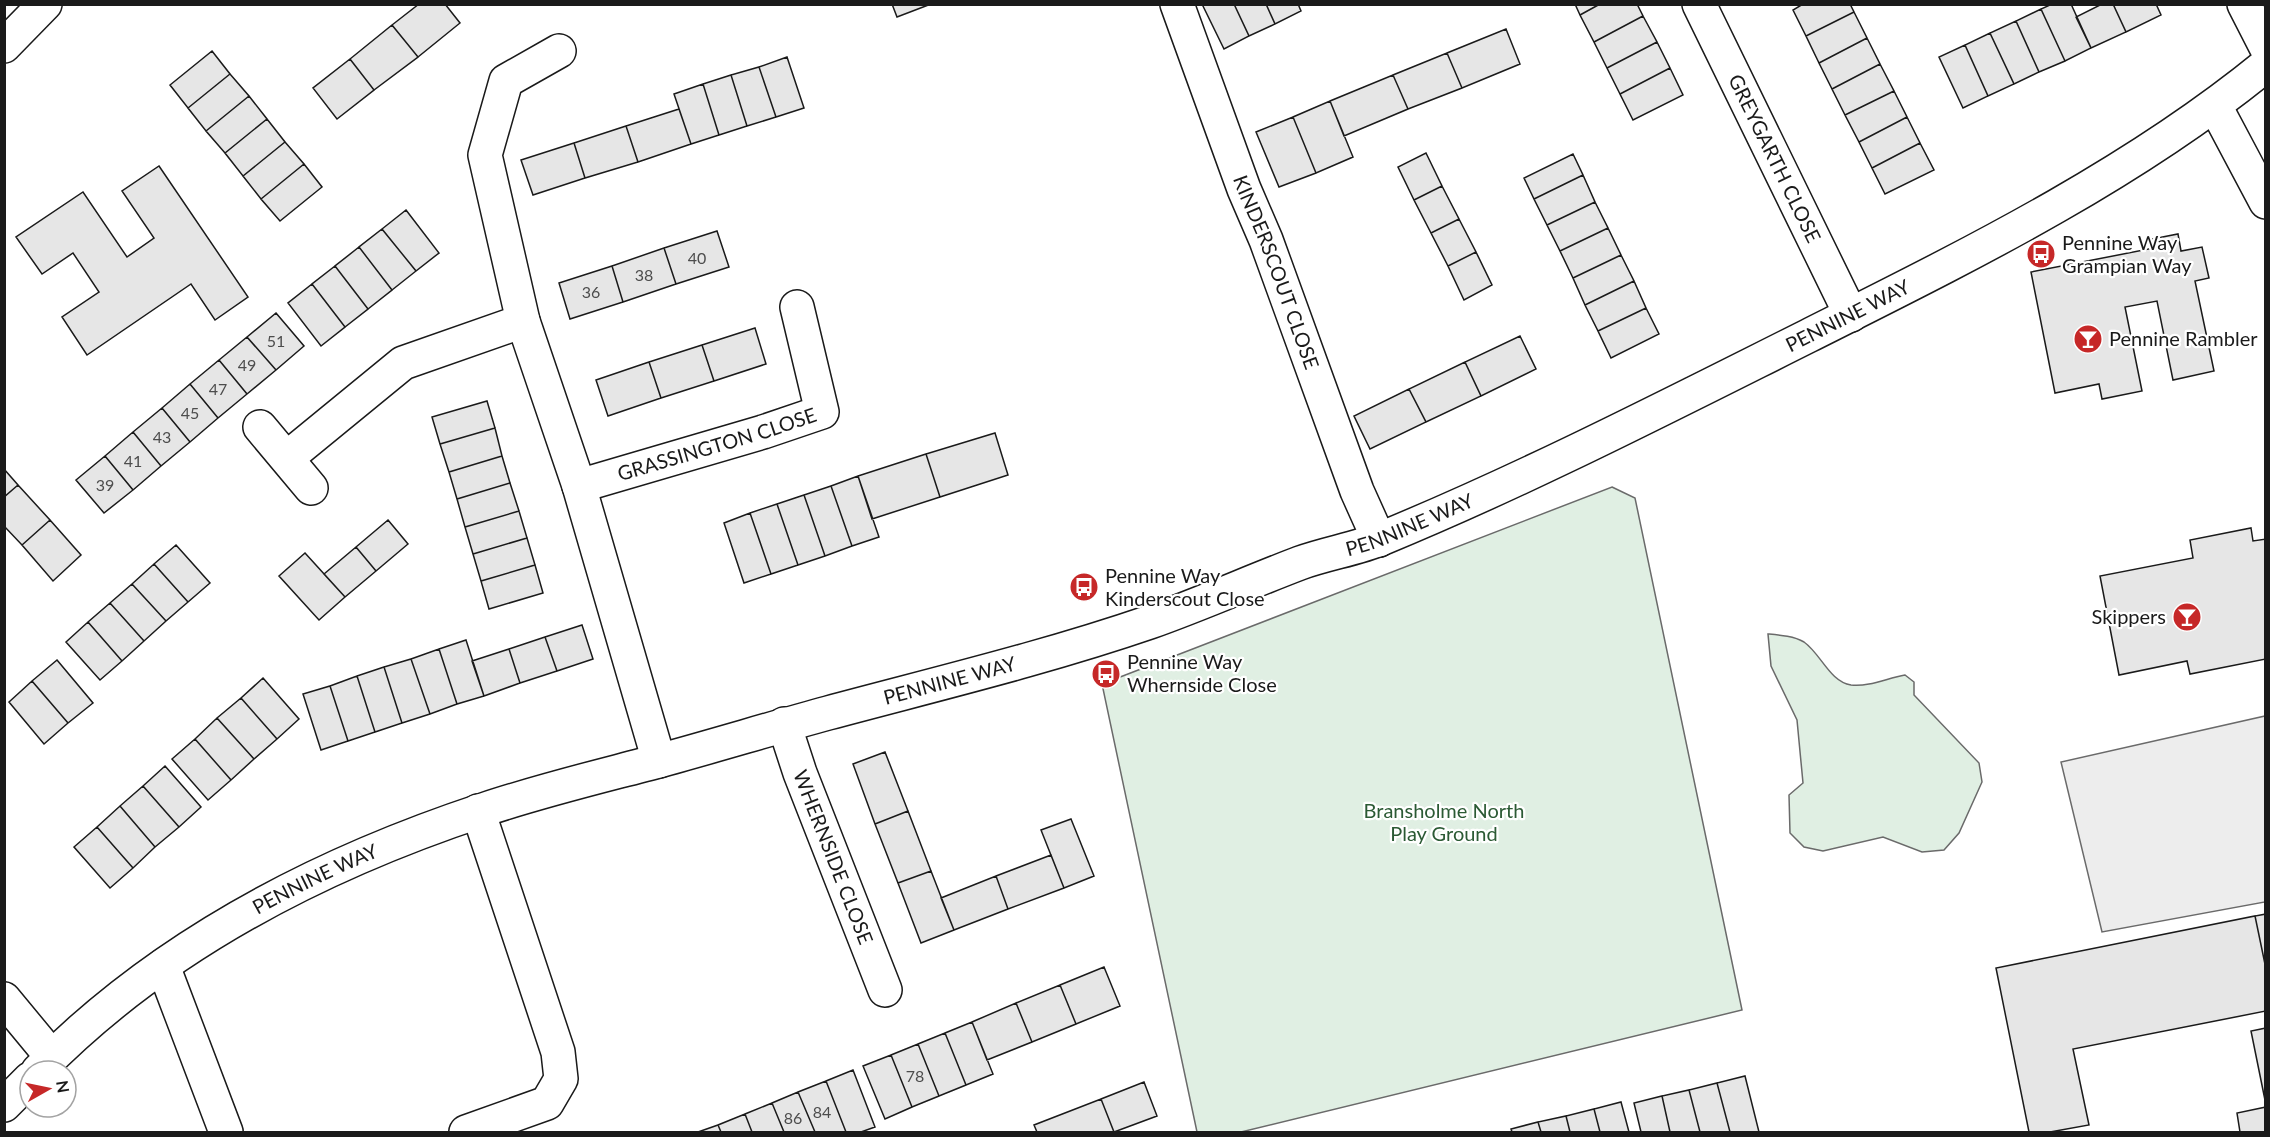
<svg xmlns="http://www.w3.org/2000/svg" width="2270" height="1137" font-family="Lato,sans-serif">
  <rect width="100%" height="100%" fill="#fff"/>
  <path fill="#e0efe3" stroke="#6a6a6a" stroke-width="1.5" d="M1612,487L1635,498L1742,1010L1241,1132H1197L1102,684Z
    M1768,634C1780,635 1794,636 1804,642C1821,654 1830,682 1851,685C1870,687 1887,678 1905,675L1914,682V695L1979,763L1982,782L1959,833L1944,850L1922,852L1883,837L1823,851L1804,847L1790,833L1789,795L1803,783L1797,720L1771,666Z"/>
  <path fill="#ededed" stroke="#6a6a6a" stroke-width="1.5" d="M2265,716V902L2102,932L2061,762Z"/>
  <path fill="#e6e6e6" stroke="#1a1a1a" stroke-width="1.5" d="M419,4H445L460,23L418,57L392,25Z
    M892,4H931L897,17Z
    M1202,4H1234L1249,36L1224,49Z
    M1234,4H1266L1275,24L1249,36Z
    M1266,4H1298L1301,11L1275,24Z
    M1575,4H1600L1580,15Z
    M1600,4H1637L1643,16L1594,42L1580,15Z
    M1803,4H1850L1854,12L1806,36L1793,10Z
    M2052,4H2071L2091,48L2065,61L2041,9Z
    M2102,4H2113L2126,32L2091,48L2076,17Z
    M2113,4H2156L2161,15L2126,32Z
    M2041,9L2065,61L2039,72L2016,21Z
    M1854,12L1867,38L1819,63L1806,36Z
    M1643,16L1657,42L1607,68L1594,42Z
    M2016,21L2039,72L2014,84L1990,33Z
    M392,25L418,57L374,90L350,59Z
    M1506,29L1520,64L1462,88L1447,53Z
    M1990,33L2014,84L1988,96L1965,45Z
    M1867,38L1880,64L1832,89L1819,63Z
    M1657,42L1670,68L1620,94L1607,68Z
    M1965,45L1988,96L1963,108L1939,57Z
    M212,51L230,74L188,108L170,85Z
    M1447,53L1462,88L1408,109L1393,75Z
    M787,57L804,108L776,117L759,67Z
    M350,59L374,90L337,119L313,88Z
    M1880,64L1894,91L1845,115L1832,89Z
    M759,67L776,117L747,126L731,75Z
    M1670,68L1683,95L1633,120L1620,94Z
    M230,74L249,96L206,131L188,108Z
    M731,75L747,126L719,135L703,84Z
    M1393,75L1408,109L1344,136L1330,101Z
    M703,84L719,135L691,144L674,94Z
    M1894,91L1907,117L1859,142L1845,115Z
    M249,96L267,119L225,153L206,131Z
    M1330,101L1353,157L1316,173L1293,117Z
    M679,109L691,144L638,162L626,126Z
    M1293,117L1316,173L1279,187L1256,132Z
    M1907,117L1920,143L1872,168L1859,142Z
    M267,119L285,142L243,176L225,153Z
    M626,126L638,162L585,178L574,143Z
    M285,142L304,164L261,199L243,176Z
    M574,143L585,178L533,195L521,160Z
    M1920,143L1934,170L1885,194L1872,168Z
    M1426,153L1442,186L1414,200L1398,167Z
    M1573,154L1583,175L1534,199L1524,178Z
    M304,164L322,187L280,221L261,199Z
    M159,166L248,297L215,320L191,284L87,355L62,317L99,292L73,253L42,274L16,237L83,192L127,257L154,238L122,191Z
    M1583,175L1595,202L1547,225L1534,199Z
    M1442,186L1459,219L1431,233L1414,200Z
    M1595,202L1608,228L1560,251L1547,225Z
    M406,210L439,253L416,271L382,229Z
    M1459,219L1476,252L1448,266L1431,233Z
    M1608,228L1621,255L1573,278L1560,251Z
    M382,229L416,271L392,290L359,247Z
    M717,231L729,267L676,284L664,248Z
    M2178,234L2181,251L2202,247L2209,278L2195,281L2214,371L2173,380L2157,301L2125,307L2142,391L2102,399L2099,384L2055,393L2031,272L2154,248L2152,239Z
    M359,247L392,290L368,309L335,266Z
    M664,248L676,284L623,302L612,266Z
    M1476,252L1492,285L1464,300L1448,266Z
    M1621,255L1634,281L1585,305L1573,278Z
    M335,266L368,309L345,327L312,284Z
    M612,266L623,302L570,319L559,283Z
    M1634,281L1646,308L1598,331L1585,305Z
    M312,284L345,327L321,346L288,303Z
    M1646,308L1659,334L1611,358L1598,331Z
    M276,313L304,346L276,370L247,337Z
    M755,328L766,364L714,381L702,345Z
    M1520,336L1536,369L1481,396L1465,362Z
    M247,337L276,370L247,394L219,360Z
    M702,345L714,381L661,398L649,362Z
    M219,360L247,394L218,418L190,384Z
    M649,362L661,398L608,416L596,380Z
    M1465,362L1481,396L1426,422L1409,389Z
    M190,384L218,418L190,442L162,408Z
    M1409,389L1426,422L1370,449L1354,416Z
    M487,401L495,428L440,444L432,417Z
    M162,408L190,442L161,466L133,432Z
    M495,428L502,456L449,472L440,444Z
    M133,432L161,466L133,490L105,456Z
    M995,433L1008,475L940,497L926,454Z
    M926,454L940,497L872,519L858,476Z
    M105,456L133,490L104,513L76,480Z
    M502,456L510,483L457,499L449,472Z
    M4,469L18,485L4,497Z
    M858,476L879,537L852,546L831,486Z
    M510,483L519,511L465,527L457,499Z
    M18,485L50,520L22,545L4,526V497Z
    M831,486L852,546L825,556L804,495Z
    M804,495L825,556L798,565L777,504Z
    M777,504L798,565L771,574L750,513Z
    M519,511L527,538L473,554L465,527Z
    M750,513L771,574L744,583L724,523Z
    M50,520L81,555L53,581L22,545Z
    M388,520L408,544L376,571L356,547Z
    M2251,528L2253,541L2266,539V659L2190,674L2187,661L2119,675L2100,576L2193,558L2190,540Z
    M527,538L535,565L481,581L473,554Z
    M176,545L210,583L188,602L154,564Z
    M356,547L376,571L345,597L324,574Z
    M305,553L345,597L319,620L279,576Z
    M154,564L188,602L166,621L132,584Z
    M535,565L543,593L489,609L481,581Z
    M132,584L166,621L144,641L110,603Z
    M110,603L144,641L122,661L88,622Z
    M88,622L122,661L100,680L66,642Z
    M582,625L593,659L557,671L545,637Z
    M545,637L557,671L520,683L509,649Z
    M466,640L484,696L457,704L439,649Z
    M439,649L457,704L430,714L411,659Z
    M509,649L520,683L484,696L472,661Z
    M411,659L430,714L402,723L384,667Z
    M57,660L93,703L68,723L32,681Z
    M384,667L402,723L375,732L357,676Z
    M357,676L375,732L348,741L330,686Z
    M263,678L299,719L277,739L241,698Z
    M32,681L68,723L44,744L9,702Z
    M330,686L348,741L321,750L303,694Z
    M241,698L277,739L254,759L217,718Z
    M217,718L254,759L231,780L195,739Z
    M195,739L231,780L208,800L172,759Z
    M885,752L908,811L875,824L853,764Z
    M165,766L201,807L179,827L143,786Z
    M143,786L179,827L155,847L120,806Z
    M120,806L155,847L133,868L97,827Z
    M908,811L931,871L898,883L875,824Z
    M1071,819L1094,876L1064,888L1041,830Z
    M97,827L133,868L110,888L74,847Z
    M1051,855L1064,888L1008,909L996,876Z
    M931,871L954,930L921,943L898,883Z
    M996,876L1008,909L954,930L941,898Z
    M2266,914V969L2255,916Z
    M2255,916L2266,969V1011L2073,1049L2089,1125L2050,1132H2029L1996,968Z
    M1104,967L1120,1006L1076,1024L1060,985Z
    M1060,985L1076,1024L1032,1042L1016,1003Z
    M1016,1003L1032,1042L987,1060L972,1022Z
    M972,1022L993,1074L966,1085L945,1033Z
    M2266,1028V1105L2251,1031Z
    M945,1033L966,1085L939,1096L918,1044Z
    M918,1044L939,1096L912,1107L891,1055Z
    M891,1055L912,1107L885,1119L863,1066Z
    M853,1070L875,1127L861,1132H846L826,1081Z
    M1745,1076L1759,1132H1730L1717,1083Z
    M826,1081L846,1132H815L798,1092Z
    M1144,1082L1157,1116L1114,1132L1101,1099Z
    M1717,1083L1730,1132H1700L1689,1090Z
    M1689,1090L1700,1132H1670L1662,1096Z
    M798,1092L815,1132H784L772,1103Z
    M1662,1096L1670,1132H1641L1634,1103Z
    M1101,1099L1114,1132H1037L1034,1125Z
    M1621,1102L1629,1132H1600L1594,1109Z
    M772,1103L784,1132H752L745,1114Z
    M2266,1107V1132H2240L2237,1113Z
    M1594,1109L1600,1132H1570L1566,1116Z
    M745,1114L752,1132H721L718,1125Z
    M1566,1116L1570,1132H1541L1538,1122Z
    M1538,1122L1541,1132H1512L1511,1129Z
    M718,1125L721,1132H698Z"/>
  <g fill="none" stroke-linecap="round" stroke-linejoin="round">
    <g stroke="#1a1a1a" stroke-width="36">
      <g id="street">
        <path id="s1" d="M1177,4L1244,189L1266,240L1357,491L1379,540"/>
        <path id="s2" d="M1699,4L1851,315"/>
        <path d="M2244,4L2266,47"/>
        <path d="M559,51L506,81L485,155L523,321L579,486L659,761"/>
        <path d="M2215,106L2266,202"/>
        <path d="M260,427L311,488"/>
        <path d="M287,458L403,363L523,321"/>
        <path id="s3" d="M579,486L763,432L822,412L797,307"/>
        <path id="s4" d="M784,724L800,773L885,990"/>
        <path d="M163,966L226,1132"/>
        <path d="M4,999L52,1057"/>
        <path id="s5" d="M38,1071C159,947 320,864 483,810C542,790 602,776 662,760C717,745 773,728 828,713C936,684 1045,658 1150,622C1201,604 1250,582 1300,563C1328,553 1356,549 1383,538C1528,478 1668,406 1808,336C1965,257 2129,177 2266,65"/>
        <path d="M4,1105L30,1079"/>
        <path d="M466,1132L547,1103L561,1079L558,1052L478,811"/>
      </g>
    </g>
    <g stroke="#1a1a1a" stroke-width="36">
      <path id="secondary" d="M4,46L45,4"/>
    </g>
    <use href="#street" stroke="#fff" stroke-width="33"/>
    <use href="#secondary" stroke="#fff" stroke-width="33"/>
  </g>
  <defs>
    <g id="bus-disc" transform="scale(1.5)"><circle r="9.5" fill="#c62828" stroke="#fff"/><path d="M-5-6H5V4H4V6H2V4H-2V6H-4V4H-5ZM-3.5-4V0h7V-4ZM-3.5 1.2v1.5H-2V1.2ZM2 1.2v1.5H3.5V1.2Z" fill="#fff"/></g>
    <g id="bar-disc" transform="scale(1.5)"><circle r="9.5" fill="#c62828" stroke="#fff"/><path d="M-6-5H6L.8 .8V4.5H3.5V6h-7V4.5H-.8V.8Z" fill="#fff"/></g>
  </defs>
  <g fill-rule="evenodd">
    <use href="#bus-disc" x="2041" y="254"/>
    <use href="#bar-disc" x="2088" y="339"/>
    <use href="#bus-disc" x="1084" y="587"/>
    <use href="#bar-disc" x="2187" y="617"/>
    <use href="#bus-disc" x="1106" y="674"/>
  </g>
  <g text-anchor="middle" stroke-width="4.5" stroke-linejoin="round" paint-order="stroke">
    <g font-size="16" fill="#4d4d4d">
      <text x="697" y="264">40</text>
      <text x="644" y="281">38</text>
      <text x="591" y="298">36</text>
      <text x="276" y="347">51</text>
      <text x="247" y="371">49</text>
      <text x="218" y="395">47</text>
      <text x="190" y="419">45</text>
      <text x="162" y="443">43</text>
      <text x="133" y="467">41</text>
      <text x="105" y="491">39</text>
      <text x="915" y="1082">78</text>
      <text x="822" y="1118">84</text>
      <text x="793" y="1124">86</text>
    </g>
    <g font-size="20" fill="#1a1a1a" stroke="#fff">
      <text dy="7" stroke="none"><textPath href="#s2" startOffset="172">GREYGARTH CLOSE</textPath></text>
      <text dy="7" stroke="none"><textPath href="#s1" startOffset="286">KINDERSCOUT CLOSE</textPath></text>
      <text dy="7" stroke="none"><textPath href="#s5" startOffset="1977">PENNINE WAY</textPath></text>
      <text dy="7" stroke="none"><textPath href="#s3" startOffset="144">GRASSINGTON CLOSE</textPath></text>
      <text dy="7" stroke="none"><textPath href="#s5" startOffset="1491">PENNINE WAY</textPath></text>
      <text dy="7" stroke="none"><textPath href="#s5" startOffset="1005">PENNINE WAY</textPath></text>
      <text dy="7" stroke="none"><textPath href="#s4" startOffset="142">WHERNSIDE CLOSE</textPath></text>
      <text dy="7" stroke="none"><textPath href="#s5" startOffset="339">PENNINE WAY</textPath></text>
    </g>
    <g font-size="20" fill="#1a1a1a" stroke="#fff" text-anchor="start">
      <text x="2062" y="250">Pennine Way<tspan x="2062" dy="23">Grampian Way</tspan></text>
      <text x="2109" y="346">Pennine Rambler</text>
      <text x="1105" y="583">Pennine Way<tspan x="1105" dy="23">Kinderscout Close</tspan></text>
      <text x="2166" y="624" text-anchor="end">Skippers</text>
      <text x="1127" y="669">Pennine Way<tspan x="1127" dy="23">Whernside Close</tspan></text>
    </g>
    <g font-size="20" fill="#2b5a34" stroke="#fff">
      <text x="1444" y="818">Bransholme North<tspan x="1444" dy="23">Play Ground</tspan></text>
    </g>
  </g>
  <rect width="2270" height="1137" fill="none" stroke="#1a1a1a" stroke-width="12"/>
  <g transform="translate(48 1089) rotate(81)"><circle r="28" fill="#ffffff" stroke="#a3a3a3" stroke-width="1.5"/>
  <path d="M0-4.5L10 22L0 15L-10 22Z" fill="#c62828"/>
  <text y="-9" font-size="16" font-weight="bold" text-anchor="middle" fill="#1a1a1a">N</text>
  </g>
</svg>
